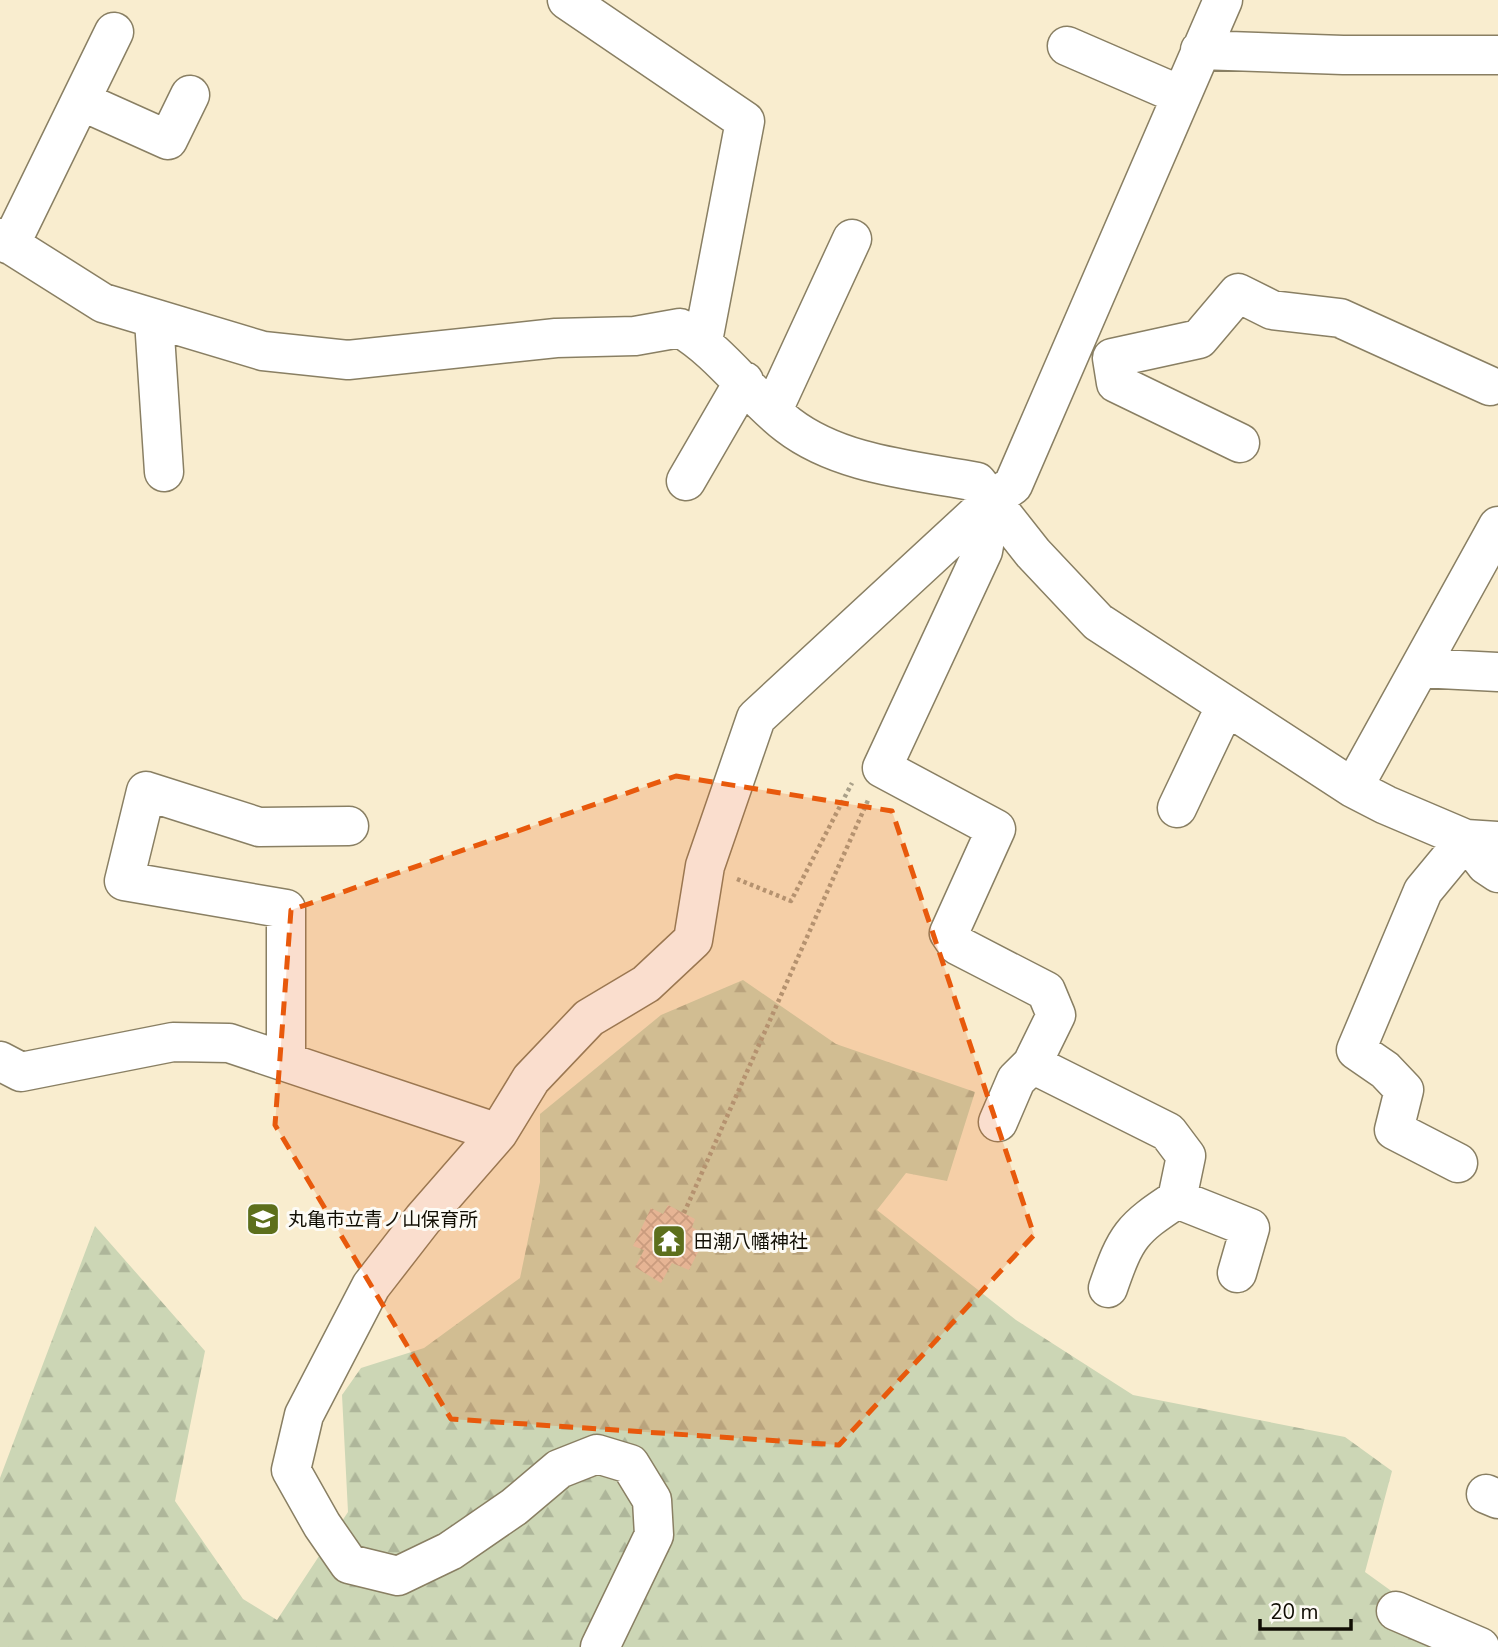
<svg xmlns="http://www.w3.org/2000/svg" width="1498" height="1647" font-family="'Nunito Sans','Noto Sans JP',sans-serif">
  <defs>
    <pattern id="forest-firs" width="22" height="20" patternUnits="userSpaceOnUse" patternTransform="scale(1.75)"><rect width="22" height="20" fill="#ccd6b5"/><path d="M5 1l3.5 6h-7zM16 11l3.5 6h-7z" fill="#aeb69a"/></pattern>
    <pattern id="building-cross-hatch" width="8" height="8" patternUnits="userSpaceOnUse" patternTransform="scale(1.75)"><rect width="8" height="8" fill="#e6cbb7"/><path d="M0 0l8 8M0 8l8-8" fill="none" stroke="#c4ad9c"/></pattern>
  </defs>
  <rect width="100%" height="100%" fill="#f9edcf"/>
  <path fill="url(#forest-firs)" d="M743,980L836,1044L975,1092L947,1181L906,1173L877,1210L1016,1320L1133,1395L1345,1437L1392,1471L1365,1572L1469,1647H0V1478L95,1226L205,1351L175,1501L243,1599L277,1620L348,1512L342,1395L361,1368L424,1348L520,1278L540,1182V1114L661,1015Z"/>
  <path fill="url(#building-cross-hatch)" d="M668,1205L695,1219L692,1227L706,1236L689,1270L672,1263L661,1283L635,1267L644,1250L633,1246L651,1208L663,1214Z"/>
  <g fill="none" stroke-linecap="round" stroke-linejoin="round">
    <g stroke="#897f63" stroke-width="41">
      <path id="minor" d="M567,0L745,121L703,341
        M1067,46L1180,95
        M1200,50L1343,55H1498
        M81,101L168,140L190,95
        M0,238L103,303L263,351L348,360L556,338L635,336L680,328C722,353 749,395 788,425C840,465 914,470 977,482L1033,553L1098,622L1353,788L1386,805L1466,839L1498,841
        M10,245L114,32
        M154,320L164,472
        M773,410L852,239
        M1240,443L1116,383L1112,358L1199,339L1238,293L1272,310L1340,318L1490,386
        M686,481L744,381
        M992,500L983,551L882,768L996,829L949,933L957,945L1046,991L1056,1015L1032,1064L1016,1080L998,1122
        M1420,668L1498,672
        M1353,788L1498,526
        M1177,808L1225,707
        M0,1061L21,1072L173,1042L229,1043L498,1133
        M286,1062V909L124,881L146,791L259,827L349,826
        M1032,1064L1168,1132L1186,1156L1177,1199C1131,1229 1126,1236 1108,1288
        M1458,1163L1394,1130L1404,1090L1385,1070L1356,1050L1423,891L1466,839L1486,865L1498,873
        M1177,1199L1250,1228L1237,1273
        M1486,1494L1498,1499
        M1396,1611L1480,1647
        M600,1647L654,1535L652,1500L630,1464L597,1454L559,1469L514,1507L450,1551L398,1576L349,1564L322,1525L291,1470L304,1415L371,1286L423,1219L498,1133L531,1079L589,1018L646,984L693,940L705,866L756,718L992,500L1013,485L1223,0"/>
    </g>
    <path stroke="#a9a089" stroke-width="4.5" stroke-dasharray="3.5 3.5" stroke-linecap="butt" d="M737,879L791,901L852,783
      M684,1213L869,798"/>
    <use href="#minor" stroke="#fff" stroke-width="38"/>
  </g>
  <path fill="#e8590c" fill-opacity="0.2" stroke="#e8590c" stroke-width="5" stroke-dasharray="14 9" stroke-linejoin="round" d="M676,776L892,811L1034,1235L839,1445L451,1419L275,1125L291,910Z"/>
  <defs>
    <g id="school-square" transform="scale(1.75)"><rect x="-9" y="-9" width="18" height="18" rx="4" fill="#5d6f1c" stroke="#fdfbf5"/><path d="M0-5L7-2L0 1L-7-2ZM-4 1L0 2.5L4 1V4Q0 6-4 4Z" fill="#fff"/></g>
    <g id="temple-square" transform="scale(1.75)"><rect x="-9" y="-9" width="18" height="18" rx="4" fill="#5d6f1c" stroke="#fdfbf5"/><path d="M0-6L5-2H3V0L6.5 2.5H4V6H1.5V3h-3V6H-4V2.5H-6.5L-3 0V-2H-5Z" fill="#fff"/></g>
  </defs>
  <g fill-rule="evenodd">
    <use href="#school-square" x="263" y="1219"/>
    <use href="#temple-square" x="669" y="1241"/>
  </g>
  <g text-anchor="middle" stroke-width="6" stroke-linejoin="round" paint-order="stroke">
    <g font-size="19" fill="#110e04" stroke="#fdfbf5" text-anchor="start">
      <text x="288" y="1226">丸亀市立青ノ山保育所</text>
      <text x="694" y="1248">田潮八幡神社</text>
    </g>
  </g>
  <path d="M1260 1619v10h91v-10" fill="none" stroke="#110e04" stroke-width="3.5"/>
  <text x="1270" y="1619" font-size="21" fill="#110e04" stroke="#fdfbf5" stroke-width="5" paint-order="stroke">20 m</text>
</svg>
